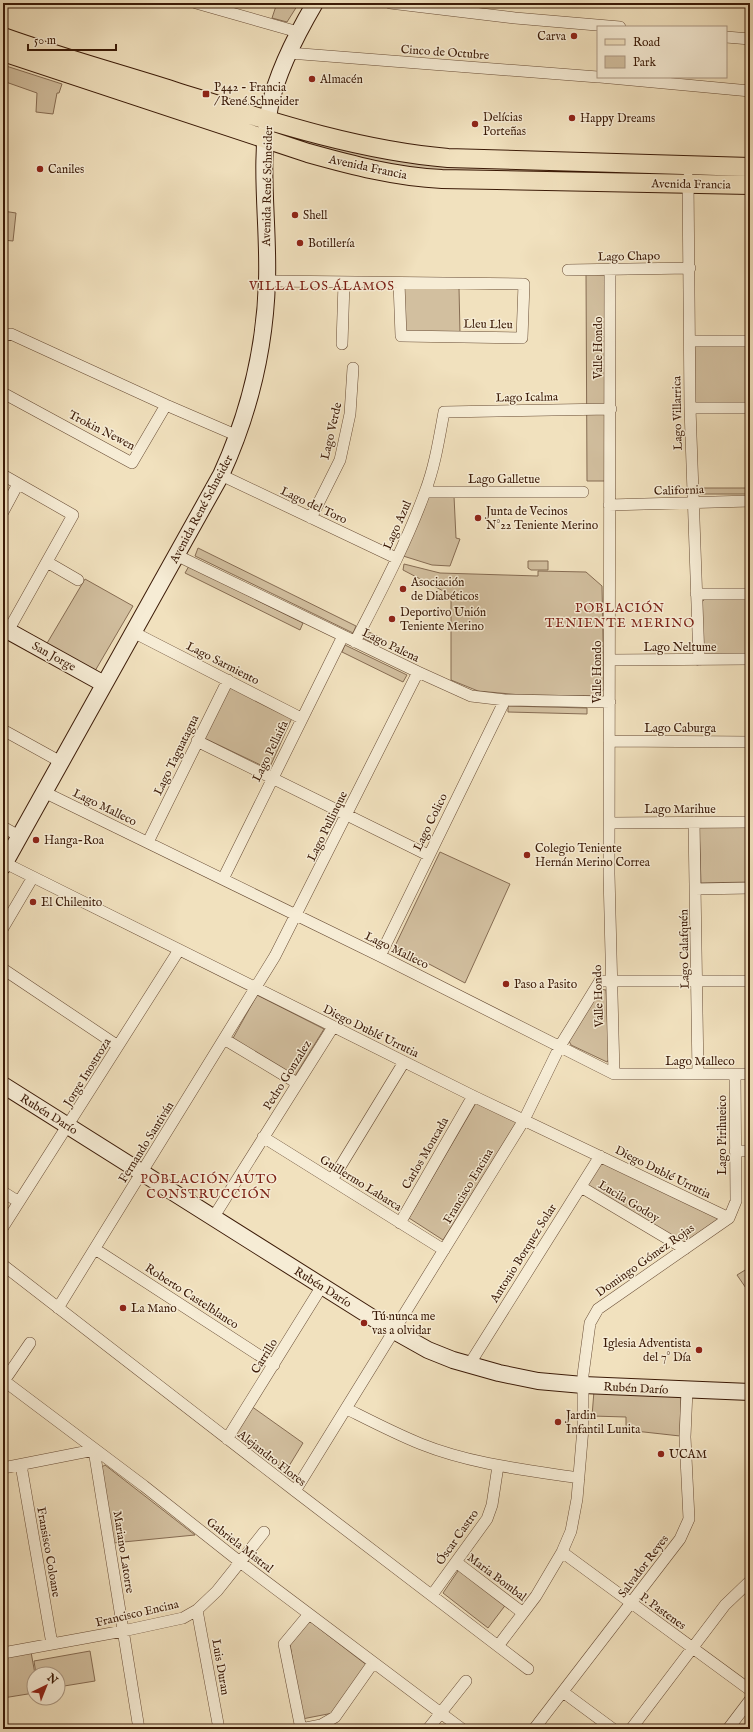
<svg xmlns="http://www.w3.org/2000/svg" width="753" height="1732" font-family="'IM FELL English',serif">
  <rect width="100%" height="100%" fill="#f1e1be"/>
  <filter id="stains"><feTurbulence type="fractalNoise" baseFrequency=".005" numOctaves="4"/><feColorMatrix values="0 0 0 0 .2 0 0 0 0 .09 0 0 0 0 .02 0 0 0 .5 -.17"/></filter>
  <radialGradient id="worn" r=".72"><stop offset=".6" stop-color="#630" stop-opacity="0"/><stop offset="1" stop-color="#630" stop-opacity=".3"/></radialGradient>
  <path fill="#d2bf9f" stroke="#866c53" d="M277,3H299L287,22L272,18Z
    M3,65L62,84L59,93H57L53,114L36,112L37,93L3,81Z
    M291,134L398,161L430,164L675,171L676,175L540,176L395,168L291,141Z
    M3,211L16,213L13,241L3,240Z
    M586,274L606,275L605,481H587Z
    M403,286L459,287L460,334L405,332Z
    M694,345H750V404H693Z
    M700,488H750V494H700Z
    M428,496H454L456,538L460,539L450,566L432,565L400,555Z
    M198,548L356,626L353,633L195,556Z
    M528,561H548V570H531L528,568Z
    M404,564L440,573L538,576V571L586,572L602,586L604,689L598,696L521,695L478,691L451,680V595L403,570Z
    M189,566L303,623L300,630L185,573Z
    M85,579L133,606L95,671L46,645Z
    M707,597H750V656L702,657V602Z
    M367,631L383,639L376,645L363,638Z
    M345,645L407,675L403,682L342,652Z
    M228,684L292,718L269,769L202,737Z
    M508,706L587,708V714L508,712Z
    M699,826H750V882L701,883Z
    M440,852L510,884L465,983L395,946Z
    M599,989L606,990L609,1059L607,1062L571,1045L569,1041Z
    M257,995L324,1029L295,1076L232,1040Z
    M477,1101L517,1122L443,1240L409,1218Z
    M603,1160L721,1218L682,1244L585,1188Z
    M750,1267V1294L737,1275Z
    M594,1391L681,1394L680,1436L626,1430V1417L592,1416Z
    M251,1406L303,1443L286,1471L235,1433Z
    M105,1465L195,1535L113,1543L100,1468Z
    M460,1568L507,1603L488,1628L443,1593Z
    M308,1620L368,1666L333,1713L302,1719L290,1644Z
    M90,1651L95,1681L58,1687V1674H36L34,1661Z
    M31,1652L35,1674L34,1693L3,1698V1656Z"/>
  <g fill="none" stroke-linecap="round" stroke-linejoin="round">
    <g stroke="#684c35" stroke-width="12">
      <path id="street" d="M196,3L298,32
        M390,3L515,18L620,27
        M726,37L750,39
        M289,53L598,77
        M600,77L750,91
        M688,178L690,408L699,660
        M610,269L609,874L614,1074
        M568,270L690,268
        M268,281L524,284L522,338L401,336L399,283
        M3,336L11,334L166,405L238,436
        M690,341H750
        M342,344L344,283
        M3,393L132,463L166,405
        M690,408H750
        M3,475L73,515L8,631
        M221,475L396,558
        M425,492H583
        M609,505L750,501
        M3,512L18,484
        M311,518L340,460L350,414L353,368
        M176,555L418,672L471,696L505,700L610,702
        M47,562L78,580
        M696,594H750
        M133,632L301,718
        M355,642C380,593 406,544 425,492C435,466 439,439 444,412L611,409
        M610,660L750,659
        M3,730L61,762
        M197,741L428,855
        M609,741L750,742
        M44,792L380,956L614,1074H750
        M694,822L698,1074
        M610,823L750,822
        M3,827L19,836
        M148,842L228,680
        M5,863L473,1096L729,1218
        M223,879L343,636
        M695,889L750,888
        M3,928L33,877
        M380,956L505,700
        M3,969L118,1046
        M224,1039L297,1083
        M263,1137L444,1250
        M735,1151H750
        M332,1180L404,1062
        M581,1187L685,1249
        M3,1192L19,1202
        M213,1218L333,1027
        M729,1218L736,1201L735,1074
        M400,1223L473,1096
        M3,1227L179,950
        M95,1249L274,1365
        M3,1265L295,1491L528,1669
        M58,1308L275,956L418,672
        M469,1365L600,1156
        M3,1380L144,1486L240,1562L462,1729
        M4,1381L30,1343
        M347,1409C371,1421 396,1434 421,1444C471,1464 526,1470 579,1478
        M227,1439L322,1286
        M21,1465L52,1644
        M3,1468L94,1450L139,1729
        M295,1491L524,1120L560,1046L600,981H750
        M562,1552L750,1690
        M456,1562L523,1613
        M432,1595L487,1519L492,1505L498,1466
        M197,1610L219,1729
        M498,1646L536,1596L562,1552L571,1531L577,1499L583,1428V1375L590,1323L598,1309L729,1218
        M3,1653L123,1631L183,1618L197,1610L217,1591L264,1532
        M563,1692L613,1729
        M301,1729L284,1644L309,1614
        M301,1729L321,1725L335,1717L373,1663
        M428,1729L466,1681
        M534,1729L680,1539L689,1519L685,1437L687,1390
        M631,1729L725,1605L750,1581
        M728,1729L750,1700"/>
    </g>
    <g stroke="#3b1a07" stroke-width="18">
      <path id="secondary" d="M3,628L104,684
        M3,866L221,475C249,414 265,349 267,281C269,223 258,163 270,106C277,73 298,32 315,3
        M3,1085L387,1327L428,1350L453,1360L499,1373L538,1381L583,1385L750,1392"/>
    </g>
    <g stroke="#3b1a07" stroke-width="20">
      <path id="primary" d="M3,37C59,57 117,73 174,91C263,119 354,150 448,158L750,167
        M3,52L308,153C351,165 396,177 442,179L750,185"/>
    </g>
    <use href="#street" stroke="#f6ecd5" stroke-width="11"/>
    <use href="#secondary" stroke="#f6ecd5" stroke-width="16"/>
    <use href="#primary" stroke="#f1e1be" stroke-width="18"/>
  </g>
  <g fill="#8f2418" stroke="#f6ecd5" stroke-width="1.5">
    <circle cx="574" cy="36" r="4"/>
    <circle cx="312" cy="79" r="4"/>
    <rect x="202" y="90" width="8" height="8" rx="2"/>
    <circle cx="572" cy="118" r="4"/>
    <circle cx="475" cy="124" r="4"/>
    <circle cx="40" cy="169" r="4"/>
    <circle cx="295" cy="215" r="4"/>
    <circle cx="300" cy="243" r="4"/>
    <circle cx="478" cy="518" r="4"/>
    <circle cx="403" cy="589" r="4"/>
    <circle cx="392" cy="619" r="4"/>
    <circle cx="36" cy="840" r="4"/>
    <circle cx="527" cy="855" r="4"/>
    <circle cx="33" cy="902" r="4"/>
    <circle cx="506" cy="984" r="4"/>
    <circle cx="123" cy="1308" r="4"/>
    <circle cx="364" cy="1323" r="4"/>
    <circle cx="699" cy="1350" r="4"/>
    <circle cx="558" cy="1422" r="4"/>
    <circle cx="661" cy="1454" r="4"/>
  </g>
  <g text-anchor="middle" stroke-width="3" stroke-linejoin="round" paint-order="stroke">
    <g font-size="12" fill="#3b1a07" stroke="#f6ecd5" text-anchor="start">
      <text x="566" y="40" text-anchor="end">Carva</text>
      <text x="320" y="83">Almacén</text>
      <text x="214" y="91">P442 - Francia<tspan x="214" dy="14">/ René Schneider</tspan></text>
      <text x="483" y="121">Delícias<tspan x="483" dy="14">Porteñas</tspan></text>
      <text x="580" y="122">Happy Dreams</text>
      <text x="48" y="173">Caniles</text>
      <text x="303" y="219">Shell</text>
      <text x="308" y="247">Botillería</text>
      <text x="486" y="515">Junta de Vecinos<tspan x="486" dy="14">N°22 Teniente Merino</tspan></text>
      <text x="411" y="586">Asociación<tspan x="411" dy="14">de Diabéticos</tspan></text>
      <text x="400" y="616">Deportivo Unión<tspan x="400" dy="14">Teniente Merino</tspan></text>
      <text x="44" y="844">Hanga-Roa</text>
      <text x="535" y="852">Colegio Teniente<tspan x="535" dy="14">Hernán Merino Correa</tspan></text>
      <text x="41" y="906">El Chilenito</text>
      <text x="514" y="988">Paso a Pasito</text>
      <text x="131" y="1312">La Mano</text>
      <text x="372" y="1320">Tú nunca me<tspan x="372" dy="14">vas a olvidar</tspan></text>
      <text x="691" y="1347" text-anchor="end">Iglesia Adventista<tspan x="691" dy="14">del 7° Día</tspan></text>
      <text x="566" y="1419">Jardin<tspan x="566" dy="14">Infantil Lunita</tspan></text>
      <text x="669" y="1458">UCAM</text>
    </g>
    <g font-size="12" fill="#3b1a07" stroke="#f6ecd5">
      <text transform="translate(445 52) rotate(4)" y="4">Cinco de Octubre</text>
      <text transform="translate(368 167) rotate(12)" y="4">Avenida Francia</text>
      <text transform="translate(691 184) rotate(1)" y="4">Avenida Francia</text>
      <text transform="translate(267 186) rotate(-89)" y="4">Avenida René Schneider</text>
      <text transform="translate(629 256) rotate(-1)" y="4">Lago Chapo</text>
      <text transform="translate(488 324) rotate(1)" y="4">Lleu Lleu</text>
      <text transform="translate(598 348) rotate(-90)" y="4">Valle Hondo</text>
      <text transform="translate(527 397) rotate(-1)" y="4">Lago Icalma</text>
      <text transform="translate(677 413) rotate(-91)" y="4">Lago Villarrica</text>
      <text transform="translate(102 430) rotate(27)" y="4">Trokin Newen</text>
      <text transform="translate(331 431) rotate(-77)" y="4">Lago Verde</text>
      <text x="504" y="483">Lago Galletue</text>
      <text transform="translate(679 490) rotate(-2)" y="4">California</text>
      <text transform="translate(314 505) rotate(25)" y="4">Lago del Toro</text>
      <text transform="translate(201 509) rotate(-62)" y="4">Avenida René Schneider</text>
      <text transform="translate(397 525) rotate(-66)" y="4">Lago Azul</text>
      <text transform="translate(391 645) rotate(26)" y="4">Lago Palena</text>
      <text x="680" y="651">Lago Neltume</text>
      <text transform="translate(54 656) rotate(29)" y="4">San Jorge</text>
      <text transform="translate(223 663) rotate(27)" y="4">Lago Sarmiento</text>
      <text transform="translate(597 672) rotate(-90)" y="4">Valle Hondo</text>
      <text x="680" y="732">Lago Caburga</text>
      <text transform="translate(270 751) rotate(-64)" y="4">Lago Pellaifa</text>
      <text transform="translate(176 755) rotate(-64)" y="4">Lago Taguatagua</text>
      <text transform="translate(105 807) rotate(26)" y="4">Lago Malleco</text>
      <text x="680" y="813">Lago Marihue</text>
      <text transform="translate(430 822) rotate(-64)" y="4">Lago Colico</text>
      <text transform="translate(327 826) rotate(-64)" y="4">Lago Pullinque</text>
      <text transform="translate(684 949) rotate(-91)" y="4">Lago Calafquén</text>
      <text transform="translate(397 950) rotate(26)" y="4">Lago Malleco</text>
      <text transform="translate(598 996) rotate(-92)" y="4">Valle Hondo</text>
      <text transform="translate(371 1031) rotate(26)" y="4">Diego Dublé Urrutia</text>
      <text x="700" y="1065">Lago Malleco</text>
      <text transform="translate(87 1072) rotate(-58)" y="4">Jorge Inostroza</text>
      <text transform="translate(287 1075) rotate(-58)" y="4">Pedro Gonzalez</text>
      <text transform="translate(49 1114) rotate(32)" y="4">Rubén Darío</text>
      <text transform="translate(722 1135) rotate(-90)" y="4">Lago Pirihueico</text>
      <text transform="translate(146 1142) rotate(-58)" y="4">Fernando Santiván</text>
      <text transform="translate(425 1153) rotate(-60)" y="4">Carlos Moncada</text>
      <text transform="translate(663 1172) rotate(26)" y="4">Diego Dublé Urrutia</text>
      <text transform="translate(361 1183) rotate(32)" y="4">Guillermo Labarca</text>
      <text transform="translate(468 1186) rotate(-59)" y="4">Francisco Encina</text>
      <text transform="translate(629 1201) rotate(31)" y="4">Lucila Godoy</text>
      <text transform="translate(523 1253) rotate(-58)" y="4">Antonio Borquez Solar</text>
      <text transform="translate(645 1260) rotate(-35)" y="4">Domingo Gómez Rojas</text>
      <text transform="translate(323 1287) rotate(32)" y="4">Rubén Darío</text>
      <text transform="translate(192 1296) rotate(33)" y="4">Roberto Castelblanco</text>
      <text transform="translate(264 1356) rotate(-58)" y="4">Carrillo</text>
      <text transform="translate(636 1388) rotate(3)" y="4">Rubén Darío</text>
      <text transform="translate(272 1458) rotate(38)" y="4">Alejandro Flores</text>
      <text transform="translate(457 1537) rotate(-55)" y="4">Óscar Castro</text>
      <text transform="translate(240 1545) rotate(38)" y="4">Gabriela Mistral</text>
      <text transform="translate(49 1552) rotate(80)" y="4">Fransisco Coloane</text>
      <text transform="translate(124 1552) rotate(81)" y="4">Mariano Latorre</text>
      <text transform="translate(643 1566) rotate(-53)" y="4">Salvador Reyes</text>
      <text transform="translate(497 1577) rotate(37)" y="4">Maria Bombal</text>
      <text transform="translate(663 1611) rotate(36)" y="4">P. Pastenes</text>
      <text transform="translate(137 1613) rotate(-13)" y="4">Francisco Encina</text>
      <text transform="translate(221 1667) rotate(80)" y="4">Luis Duran</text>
    </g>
    <g font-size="13" letter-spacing="1" fill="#7a1f14" stroke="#f6ecd5">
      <text x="322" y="290">VILLA LOS ÁLAMOS</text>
      <text x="620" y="612">POBLACIÓN<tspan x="620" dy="15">TENIENTE MERINO</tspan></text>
      <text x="209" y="1183">POBLACIÓN AUTO<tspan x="209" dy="15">CONSTRUCCIÓN</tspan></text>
    </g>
  </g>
  <rect width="753" height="1732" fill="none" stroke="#f1e1be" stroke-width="16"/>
  <rect x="4" y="4" width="745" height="1724" fill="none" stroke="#3b1a07" stroke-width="2"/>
  <rect x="8" y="8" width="737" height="1716" fill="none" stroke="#3b1a07"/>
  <rect x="597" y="26" width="130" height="52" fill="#f6ecd5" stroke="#ab9883"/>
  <rect x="605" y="39" width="20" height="6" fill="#f1e1be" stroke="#ab9883"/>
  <text x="633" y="46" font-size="12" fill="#3b1a07">Road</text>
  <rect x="605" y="56" width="20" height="12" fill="#d2bf9f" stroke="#ab9883"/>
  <text x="633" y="66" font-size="12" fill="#3b1a07">Park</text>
  <g transform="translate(46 1686) rotate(43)"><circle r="19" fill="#f6ecd5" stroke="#ab9883"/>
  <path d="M0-3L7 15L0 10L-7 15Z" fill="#8f2418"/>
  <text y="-6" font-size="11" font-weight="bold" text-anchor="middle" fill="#3b1a07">N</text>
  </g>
  <path d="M28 44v6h88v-6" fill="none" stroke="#3b1a07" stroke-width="2"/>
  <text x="34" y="44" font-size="12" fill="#3b1a07" stroke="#f6ecd5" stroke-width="3" paint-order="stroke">50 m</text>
  <rect width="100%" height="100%" filter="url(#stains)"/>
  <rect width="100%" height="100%" fill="url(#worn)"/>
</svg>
